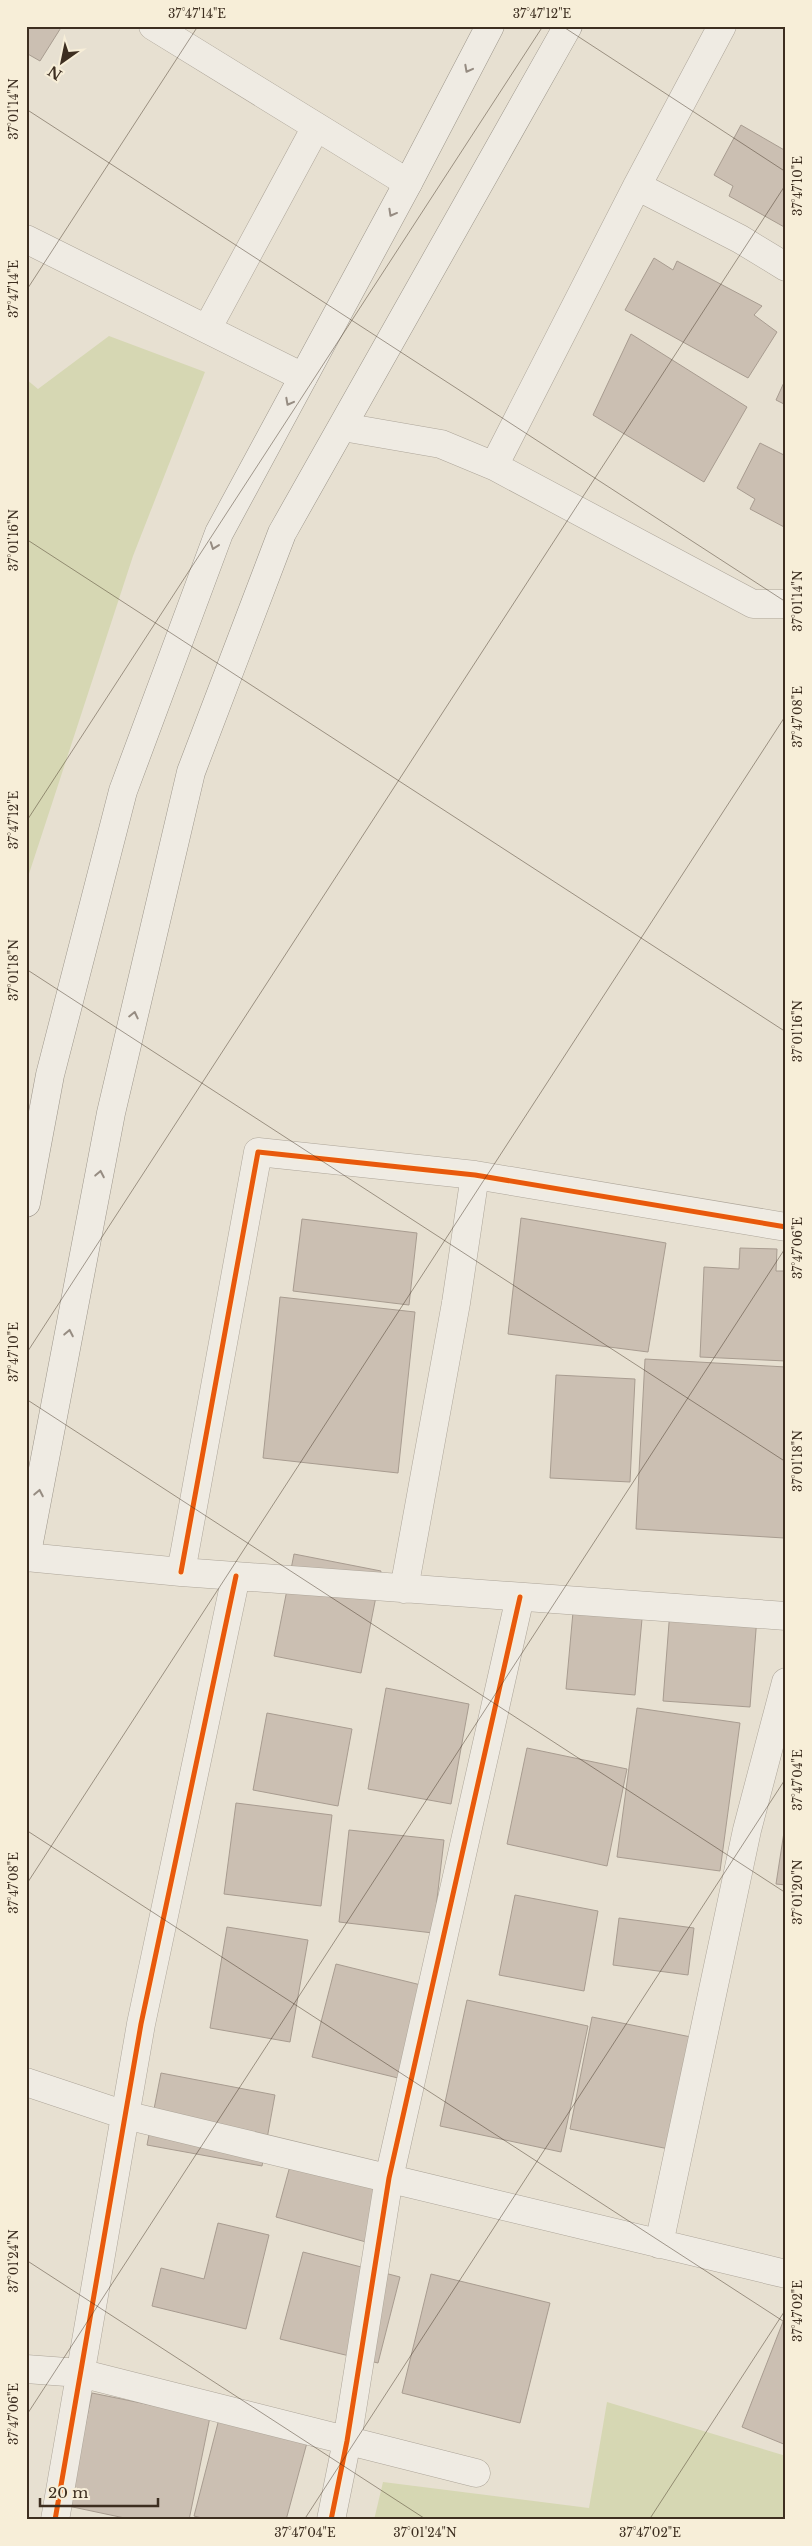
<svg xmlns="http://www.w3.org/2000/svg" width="812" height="2546" font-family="'Libre Baskerville',serif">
  <rect width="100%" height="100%" fill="#e7e0d1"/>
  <path fill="#d6d7b3" d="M109,336L205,372L133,556L26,883V379L38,389Z
    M607,2402L786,2456V2520H374L383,2482L589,2508Z"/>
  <path fill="#cbbfb2" stroke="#a89c90" d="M26,26H62L40,61L26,53Z
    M741,125L786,151V228L729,196L733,186L714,175Z
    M654,258L673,270L677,261L762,306L754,315L777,332L748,378L625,310Z
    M631,334L747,407L704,482L593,415Z
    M786,378V405L776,400Z
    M760,443L786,456V528L750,509L755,499L737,488Z
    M521,1218L666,1243L648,1352L508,1334Z
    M302,1219L417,1233L409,1305L293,1291Z
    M740,1248L777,1249L776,1271H786V1361L700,1357L704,1267L739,1269Z
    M280,1297L415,1312L398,1473L263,1458Z
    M645,1359L786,1367L784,1538L636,1529Z
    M556,1375L635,1379L630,1482L550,1478Z
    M294,1554L381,1571L361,1673L274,1656Z
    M670,1610L757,1617L750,1707L663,1701Z
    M573,1612L642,1619L635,1695L566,1689Z
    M386,1688L469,1704L451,1804L368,1789Z
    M637,1708L740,1723L720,1871L617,1857Z
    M267,1713L352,1729L338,1806L253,1790Z
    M527,1748L627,1769L607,1866L507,1844Z
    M236,1803L332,1815L321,1906L224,1894Z
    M786,1819V1885L776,1884Z
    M349,1830L444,1840L433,1933L339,1922Z
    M515,1895L598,1911L584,1991L499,1975Z
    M619,1918L694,1928L688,1975L613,1965Z
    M227,1927L308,1940L290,2042L210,2028Z
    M336,1964L421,1985L398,2078L312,2057Z
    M467,2000L588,2026L561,2152L440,2126Z
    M592,2017L691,2037L669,2149L570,2129Z
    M161,2073L275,2095L262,2166L147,2145Z
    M296,2144L386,2168L366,2242L276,2217Z
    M218,2223L269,2235L246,2329L152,2306L161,2268L204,2279Z
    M303,2252L400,2277L378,2363L280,2339Z
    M431,2274L550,2303L520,2423L402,2393Z
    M786,2314V2445L742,2427Z
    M92,2393L210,2417L189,2520H134L68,2506Z
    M220,2415L308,2439L286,2520H210L194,2516Z"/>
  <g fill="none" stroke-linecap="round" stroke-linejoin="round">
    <g stroke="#ada599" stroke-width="29">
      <path id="minor" d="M153,26L408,183
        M637,186L740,239L786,267
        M26,239L303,377
        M207,329L316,127
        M343,427L441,444L494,466L753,604H786
        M494,466L637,186L722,26
        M26,1557L181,1572L786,1616
        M181,1572L258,1152L475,1175L786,1227
        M404,1589L456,1303L475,1175
        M26,2082L125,2115L786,2274
        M659,2244L747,1830L786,1682
        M26,2369L80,2373L476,2473
        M55,2520L141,2024L236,1576
        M331,2520L347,2441L389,2178L520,1597"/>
    </g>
    <g stroke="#9c958a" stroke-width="29">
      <path id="secondary" d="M26,1203L50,1075L123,791L219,533L408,183L490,26
        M26,1558L111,1113L191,772L282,533L568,26"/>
    </g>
    <use href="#minor" stroke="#efebe3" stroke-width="28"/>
    <use href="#secondary" stroke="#efebe3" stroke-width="28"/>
    <g stroke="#f7eed8" stroke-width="8">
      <path id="cycleway" d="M181,1572L258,1152L475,1175L786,1227
        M55,2520L141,2024L236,1576
        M331,2520L347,2441L389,2178L520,1597"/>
    </g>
    <use href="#cycleway" stroke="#e8590c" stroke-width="5"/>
  </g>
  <defs><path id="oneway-chevron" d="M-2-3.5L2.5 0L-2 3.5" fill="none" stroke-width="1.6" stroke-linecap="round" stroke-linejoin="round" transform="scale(1.25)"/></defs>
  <g stroke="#968c82">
    <use href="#oneway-chevron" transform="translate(468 69) rotate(118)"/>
    <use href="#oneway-chevron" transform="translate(392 213) rotate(119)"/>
    <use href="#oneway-chevron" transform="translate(289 402) rotate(118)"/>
    <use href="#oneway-chevron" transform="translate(214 546) rotate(110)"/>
    <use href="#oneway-chevron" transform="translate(134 1015) rotate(-77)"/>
    <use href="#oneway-chevron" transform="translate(100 1174) rotate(-79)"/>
    <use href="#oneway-chevron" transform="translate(69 1333) rotate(-79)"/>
    <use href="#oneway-chevron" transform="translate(39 1493) rotate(-79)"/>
  </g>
  <path fill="none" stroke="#3d2e20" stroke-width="1" stroke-opacity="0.45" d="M562,26L786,172M26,109L786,602M26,291L198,26M26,539L786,1032M26,822L543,26M26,969L786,1462M26,1354L786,184M26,1399L786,1893M26,1830L786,2323M26,1885L786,715M26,2260L427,2520M26,2416L786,1247M304,2520L786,1778M649,2520L786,2309"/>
  <rect width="812" height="2546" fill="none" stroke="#f7eed8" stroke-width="55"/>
  <g transform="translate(62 62) rotate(213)" stroke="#f7eed8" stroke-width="4" paint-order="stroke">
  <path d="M0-4L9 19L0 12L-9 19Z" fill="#3d2e20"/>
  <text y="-8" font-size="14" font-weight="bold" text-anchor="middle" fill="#3d2e20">N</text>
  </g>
  <path d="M40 2498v8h118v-8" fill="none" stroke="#3d2e20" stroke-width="2.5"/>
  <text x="48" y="2498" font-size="15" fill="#3d2e20" stroke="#f7eed8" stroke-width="4" paint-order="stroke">20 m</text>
  <rect x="28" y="28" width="756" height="2490" fill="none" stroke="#3d2e20" stroke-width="2"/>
  <g font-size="12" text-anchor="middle" fill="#3d2e20">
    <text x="197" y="18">37°47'14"E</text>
    <text x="542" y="18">37°47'12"E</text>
    <text transform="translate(14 109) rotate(-90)" y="4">37°01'14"N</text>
    <text transform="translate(798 186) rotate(-90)" y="4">37°47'10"E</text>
    <text transform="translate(14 289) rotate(-90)" y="4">37°47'14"E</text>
    <text transform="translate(14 540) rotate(-90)" y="4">37°01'16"N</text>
    <text transform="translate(798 601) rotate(-90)" y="4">37°01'14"N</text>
    <text transform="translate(798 717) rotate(-90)" y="4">37°47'08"E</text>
    <text transform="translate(14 820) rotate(-90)" y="4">37°47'12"E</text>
    <text transform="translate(14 970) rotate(-90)" y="4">37°01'18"N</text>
    <text transform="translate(798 1031) rotate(-90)" y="4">37°01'16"N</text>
    <text transform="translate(798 1248) rotate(-90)" y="4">37°47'06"E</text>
    <text transform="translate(14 1352) rotate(-90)" y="4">37°47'10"E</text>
    <text transform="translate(798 1461) rotate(-90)" y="4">37°01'18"N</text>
    <text transform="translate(798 1780) rotate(-90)" y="4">37°47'04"E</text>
    <text transform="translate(14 1883) rotate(-90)" y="4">37°47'08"E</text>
    <text transform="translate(798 1892) rotate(-90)" y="4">37°01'20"N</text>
    <text transform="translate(14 2261) rotate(-90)" y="4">37°01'24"N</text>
    <text transform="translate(798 2311) rotate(-90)" y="4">37°47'02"E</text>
    <text transform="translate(14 2414) rotate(-90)" y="4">37°47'06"E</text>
    <text x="305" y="2537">37°47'04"E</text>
    <text x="425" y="2537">37°01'24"N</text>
    <text x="650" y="2537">37°47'02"E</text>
  </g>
</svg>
